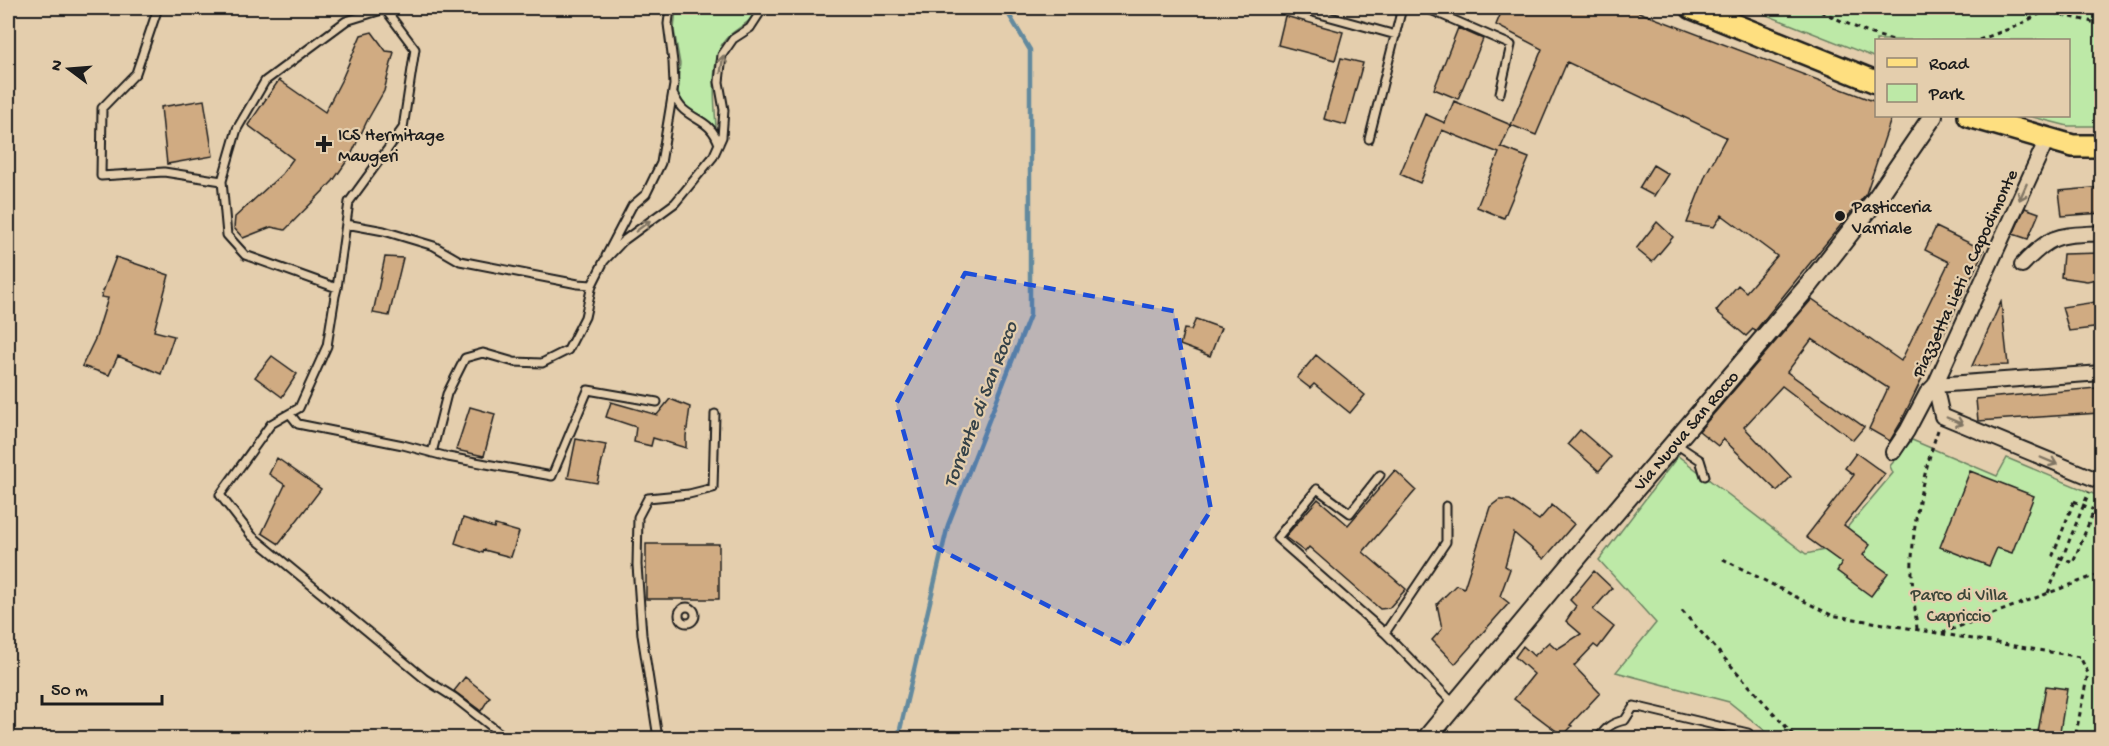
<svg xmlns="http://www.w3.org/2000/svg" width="2109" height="746" font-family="'Gochi Hand',sans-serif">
  <rect width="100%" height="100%" fill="#e4cead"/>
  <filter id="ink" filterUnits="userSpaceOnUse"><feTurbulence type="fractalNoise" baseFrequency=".0167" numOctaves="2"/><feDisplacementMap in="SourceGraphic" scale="12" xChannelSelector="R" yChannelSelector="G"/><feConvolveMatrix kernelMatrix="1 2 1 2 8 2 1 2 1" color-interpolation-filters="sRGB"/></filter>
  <g filter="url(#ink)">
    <path fill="#bde9a7" stroke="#6c8262" stroke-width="1.5" d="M676,8H756C752,25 735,27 725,40C709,60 715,103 716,128L693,113L681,101L677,88L680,64L674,30Z
      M1749,8H2101V126H2068L2029,116H2068V40H1876V58Z
      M1912,440L1997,476L2007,458L2101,497V515L2097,529L2102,531L2101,738H1774L1729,702L1616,672L1656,623L1599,560L1678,456L1806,554L1829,549L1893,473L1890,466Z"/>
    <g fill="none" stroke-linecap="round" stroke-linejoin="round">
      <path stroke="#648a9e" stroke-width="4.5" d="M898,738L948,525L1030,315V50L1005,8"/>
    </g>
    <path fill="#d0ab82" stroke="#1c1c1c" stroke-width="1.5" d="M1503,8H1628L1876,102V116H1892L1866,194L1755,331L1753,329L1746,336L1716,311L1738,285L1746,292L1777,256L1722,215L1714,227L1687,223L1706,174L1726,137L1567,62L1536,135L1511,125L1542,49L1496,25Z
      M1285,16L1343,32L1335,60L1278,45Z
      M1458,28L1483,39L1458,99L1434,89Z
      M372,32L386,51L394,52L384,91L367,121L351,155L333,181L285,230L271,227L243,238L234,228L235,217L282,174L293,159L248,125L279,80L325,112L342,79L361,35Z
      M1341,58L1363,63L1346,125L1324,119Z
      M204,100L213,156L167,164L161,107Z
      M1454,101L1511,125L1501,147L1529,158L1504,218L1477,207L1499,153L1442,130L1420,183L1400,174L1425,114L1445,123Z
      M1653,165L1668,174L1654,196L1639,188Z
      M2102,187V213L2062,216L2059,191Z
      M2025,208L2039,213L2028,239L2013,234Z
      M1657,222L1673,237L1652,262L1636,249Z
      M1936,227L1984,250L1900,424L1890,441L1869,429L1888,388L1812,339L1787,372L1864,427L1853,440L1782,386L1744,427L1791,477L1777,491L1723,439L1718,446L1699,431L1812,299L1901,361L1949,262L1925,250Z
      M2102,253V278L2087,281L2061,277L2063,254Z
      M116,257L169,275L154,331L174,336L161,374L118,356L109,375L82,366L96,337L108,298L101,297Z
      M385,257L403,258L389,316L373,313Z
      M2102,301V327L2069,331L2062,307Z
      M2001,302L2008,365L1972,366Z
      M1196,319L1221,328L1210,356L1180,345L1184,329L1191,330Z
      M1316,355L1365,395L1350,413L1314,384L1310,388L1297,378Z
      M272,356L297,374L282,397L255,377Z
      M2096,388L2099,413L1978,421L1976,399Z
      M670,399L690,407L686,436V448L653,438L651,446L634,442L636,427L606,417L611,402L657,415Z
      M470,407L495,414L484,456L456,450Z
      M1580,430L1611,457L1599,471L1568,444Z
      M576,439L606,445L597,483L568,478Z
      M1856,453L1885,474L1844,525L1870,545L1863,555L1888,573L1871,596L1837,571L1842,563L1806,537L1854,475L1845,468Z
      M277,458L321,489L279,544L262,533L285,485L269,474Z
      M1395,470L1416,490L1363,552L1406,589L1389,608L1380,609L1309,547L1305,552L1285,537L1318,499L1348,525Z
      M1970,471L2034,496L2012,553L1997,548L1989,566L1940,547Z
      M1499,500H1510L1539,520L1552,505L1574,524L1544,559L1514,533L1505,566L1510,569L1500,596L1509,603L1455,664L1432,640L1442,629L1437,604L1456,585L1464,588L1490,507Z
      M463,518L494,528L495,525L519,532L511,557L484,550L483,553L455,543Z
      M646,544H719V599H646Z
      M1594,571L1612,588L1593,610L1614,627L1598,648L1594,645L1574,666L1600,693L1570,725L1572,726L1563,736L1514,699L1534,674L1515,657L1523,646L1534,656L1549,642L1557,649L1581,634L1566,621L1576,606L1570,600Z
      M465,677L490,697L481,711L454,691Z
      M2046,686L2067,689L2059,738H2037Z"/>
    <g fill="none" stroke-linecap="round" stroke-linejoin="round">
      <g stroke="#1c1c1c" stroke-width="11">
        <path id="service" d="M158,8L136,73L102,108L101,176L164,172L222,181
          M1298,8L1396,35
          M1426,8L1511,45L1500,93
          M673,94C676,100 679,106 684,110C700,123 711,122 719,144
          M1369,139L1402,8
          M346,224L384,231L434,246L460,261L578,284L592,285
          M606,256L632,206L646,194L661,163L674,85L673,62L668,24L670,8
          M337,288L245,255L227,235L222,181L237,129L265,81L346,21L385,9L415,49L403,128L349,202L337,288L335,296L327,346L299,408L271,424L220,495L252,536L425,679L455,698L506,738
          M290,414L298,424L403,445L448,457L552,476L588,390L657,402
          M1676,444L1700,460L1705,476
          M432,453L447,394L465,358L483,353L514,362L542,363L568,350L585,317L592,285L604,261L623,241L675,203L713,157L722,137L724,110L719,82L722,55L733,39L750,28L763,8
          M1380,475L1350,513L1317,489L1277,538L1385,633
          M1446,506V542L1385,633L1453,703
          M679 615a8 8 0 1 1 16 0a8 8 0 1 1-16 0Z
          M658,738L642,635L637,565L638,517L648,498L689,494L713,488L715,414
          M1599,738C1606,727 1612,723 1625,720L1634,706L1748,733L1754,738"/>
      </g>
      <g stroke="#1c1c1c" stroke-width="18">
        <path id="minor" d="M2022,265C2053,232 2059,236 2102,233
          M1935,385L1942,416L2102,482
          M1935,385L2102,373
          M1893,452L1907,431L1927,393L1935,385L2047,139"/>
      </g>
      <g stroke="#1c1c1c" stroke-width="22">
        <g id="secondary">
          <path id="s1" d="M1427,738L1596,535L1809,285L1877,198L1933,116"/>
        </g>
      </g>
      <g stroke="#1c1c1c" stroke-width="26">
        <path id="primary" d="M1692,8L1876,82
          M1969,116L2073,146H2102"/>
      </g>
      <path stroke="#1c1c1c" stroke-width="3" stroke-dasharray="4.5 4.5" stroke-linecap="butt" d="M1813,8L1868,33L1893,40
        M1979,40L2017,26L2045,11L2089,21L2102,25
        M2074,501L2094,510L2073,563L2053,555Z
        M1723,559L1831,615L2080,657L2088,673L2075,738
        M2048,593L2089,492
        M1682,611L1796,738
        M1917,629C1915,606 1911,583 1912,559C1914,516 1924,471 1938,430
        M1942,633L2102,573"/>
      <use href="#service" stroke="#e4cead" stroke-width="7"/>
      <use href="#minor" stroke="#e4cead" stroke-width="14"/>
      <use href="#secondary" stroke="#e4cead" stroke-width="18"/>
      <use href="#primary" stroke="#fedf80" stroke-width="21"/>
    </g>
    <defs><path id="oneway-shaft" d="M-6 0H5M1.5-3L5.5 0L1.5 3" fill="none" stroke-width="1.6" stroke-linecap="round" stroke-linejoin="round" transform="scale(1.5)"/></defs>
    <g stroke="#807564">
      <use href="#oneway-shaft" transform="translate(722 64) rotate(-81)"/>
      <use href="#oneway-shaft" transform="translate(2023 192) rotate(114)"/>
      <use href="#oneway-shaft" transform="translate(643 226) rotate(-37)"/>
      <use href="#oneway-shaft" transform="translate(1955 421) rotate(23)"/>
      <use href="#oneway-shaft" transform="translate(2049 461) rotate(23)"/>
    </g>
  </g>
  <path fill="#1d4ed8" fill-opacity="0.2" stroke="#1d4ed8" stroke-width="4.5" stroke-dasharray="12 8" stroke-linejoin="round" d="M965,273L1174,311L1211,510L1125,646L935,547L896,404Z"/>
  <g fill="#1c1c1c" stroke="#e4cead" stroke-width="2">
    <path d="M321 135h6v6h6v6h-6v6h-6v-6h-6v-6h6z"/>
    <circle cx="1840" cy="216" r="6"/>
  </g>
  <g text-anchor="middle" stroke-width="4.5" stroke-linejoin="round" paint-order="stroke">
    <g font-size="18" fill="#1c1c1c" stroke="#e4cead" text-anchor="start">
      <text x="338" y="140">ICS Hermitage<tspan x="338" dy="21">Maugeri</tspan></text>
      <text x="1852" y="212">Pasticceria<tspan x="1852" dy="21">Varriale</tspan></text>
    </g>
    <g font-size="18" fill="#1c1c1c" stroke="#e4cead">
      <text transform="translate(1964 273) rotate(-65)" y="6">Piazzetta Lieti a Capodimonte</text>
      <text dy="6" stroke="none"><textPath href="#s1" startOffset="402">Via Nuova San Rocco</textPath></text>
    </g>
    <g font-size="18" fill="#3c4538" stroke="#e4cead">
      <text x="1959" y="600">Parco di Villa<tspan x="1959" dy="21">Capriccio</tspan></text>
    </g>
    <g font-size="20" font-style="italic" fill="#344147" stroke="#e4cead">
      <text transform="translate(979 404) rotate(-69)" y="7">Torrente di San Rocco</text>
    </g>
  </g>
  <rect width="2109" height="746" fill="none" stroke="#e4cead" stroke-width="30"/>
  <rect x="15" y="15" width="2079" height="716" fill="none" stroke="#1c1c1c" stroke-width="2" filter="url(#ink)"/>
  <rect x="1875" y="39" width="195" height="78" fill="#e4cead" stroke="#948773" stroke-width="1.5"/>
  <rect x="1887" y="58" width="30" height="9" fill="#fedf80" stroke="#948773" stroke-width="1.5"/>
  <text x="1929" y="69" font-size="18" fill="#1c1c1c">Road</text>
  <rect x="1887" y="84" width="30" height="18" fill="#bde9a7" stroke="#948773" stroke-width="1.5"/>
  <text x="1929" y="99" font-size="18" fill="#1c1c1c">Park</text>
  <g transform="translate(69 69) rotate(286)" stroke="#e4cead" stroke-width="4.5" paint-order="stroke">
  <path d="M0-4.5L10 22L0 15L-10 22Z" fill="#1c1c1c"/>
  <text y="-9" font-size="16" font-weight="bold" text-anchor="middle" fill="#1c1c1c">N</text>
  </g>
  <path d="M42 695v9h120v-9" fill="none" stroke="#1c1c1c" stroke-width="3"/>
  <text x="51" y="695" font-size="18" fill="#1c1c1c" stroke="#e4cead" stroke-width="4.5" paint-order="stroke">50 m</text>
</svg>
